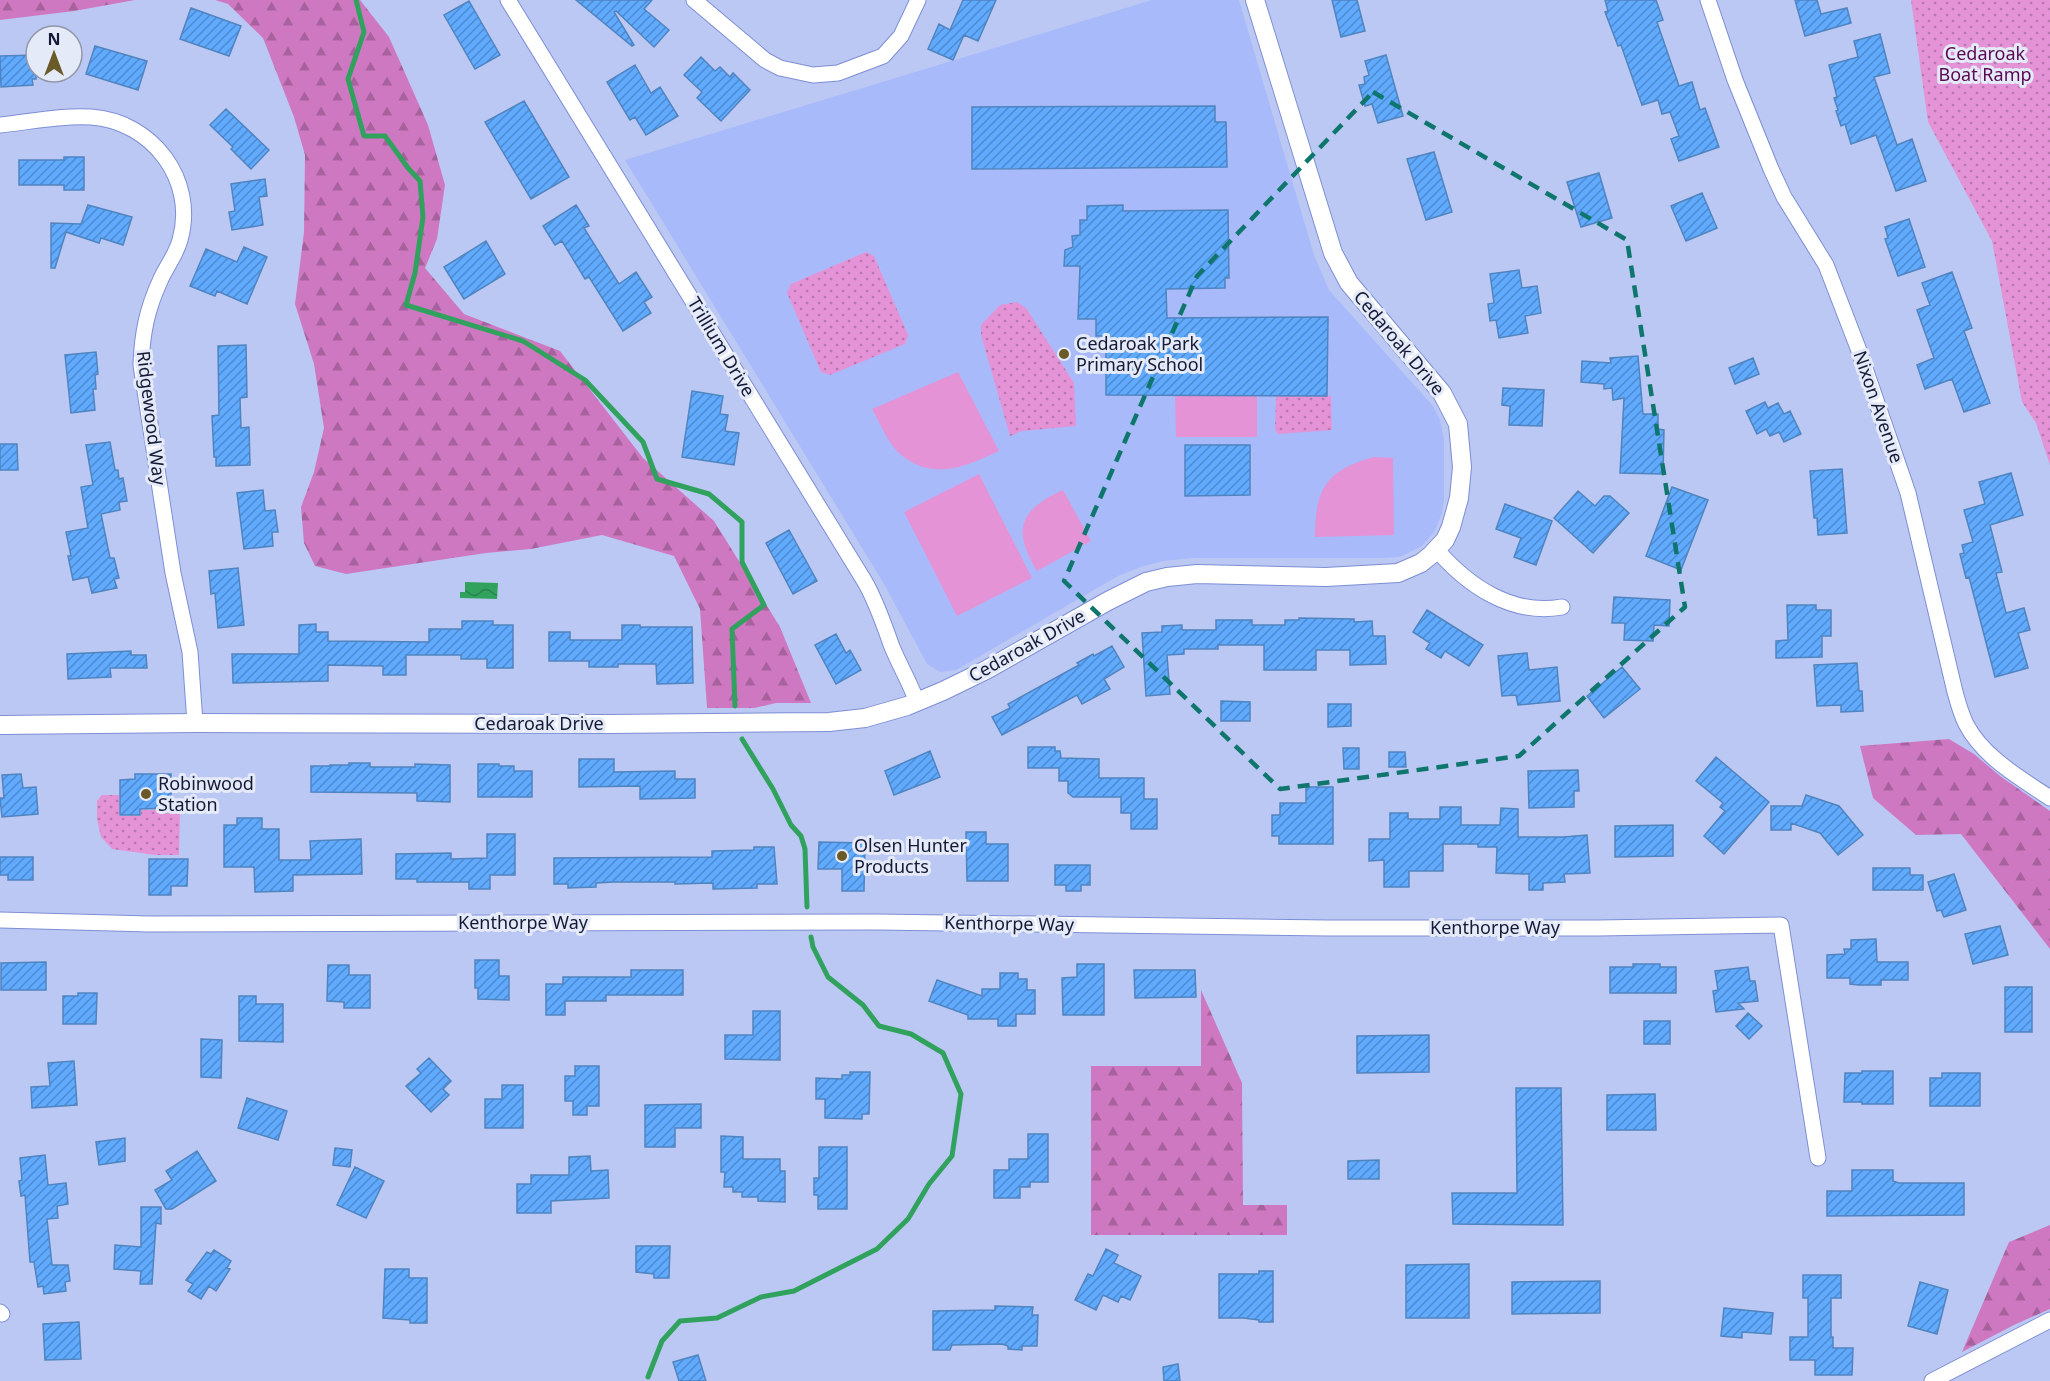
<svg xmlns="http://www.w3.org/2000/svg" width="2050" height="1381" font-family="'Noto Sans',sans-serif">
  <defs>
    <pattern id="forest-firs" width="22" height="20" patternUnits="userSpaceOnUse" patternTransform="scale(1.5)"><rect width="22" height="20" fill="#cf78c2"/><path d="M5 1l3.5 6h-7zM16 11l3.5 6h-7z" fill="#a7629e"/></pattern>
    <pattern id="park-dots" width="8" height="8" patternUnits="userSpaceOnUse" patternTransform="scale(1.5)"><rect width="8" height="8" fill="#e493d7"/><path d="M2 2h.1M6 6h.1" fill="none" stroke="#b877af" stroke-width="1.8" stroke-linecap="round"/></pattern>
    <pattern id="water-waves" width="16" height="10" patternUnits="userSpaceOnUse" patternTransform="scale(1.5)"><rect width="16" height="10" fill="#30a25e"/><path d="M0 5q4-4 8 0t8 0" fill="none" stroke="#28834e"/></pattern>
    <pattern id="building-hatch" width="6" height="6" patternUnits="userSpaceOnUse" patternTransform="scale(1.5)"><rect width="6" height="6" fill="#60abff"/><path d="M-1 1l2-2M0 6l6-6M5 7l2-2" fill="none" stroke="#4e8acf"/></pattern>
  </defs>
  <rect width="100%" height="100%" fill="#bcc8f4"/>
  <path fill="#a9bafa" d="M1152,0H1239L1314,255L1329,290L1433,406L1440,420L1444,439V499L1442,513L1435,531L1429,538L1422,546L1400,557L1385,558H1194L1163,561L1141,567L1118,576L956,670L940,672L927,664L884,584L625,160Z"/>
  <path fill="#e493d7" d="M958,372L999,451C965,467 932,482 899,453C888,443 880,423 872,409Z
    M1175,396H1257V437H1176Z
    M1374,457L1393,458L1394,535L1315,537C1315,489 1326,470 1374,457Z
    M979,474L1032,578L957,616L904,512Z
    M1063,490L1091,541L1037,571C1012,530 1019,510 1063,490Z"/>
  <path fill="url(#forest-firs)" d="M0,0H135L74,11L0,20Z
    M215,0H360L389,37L428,125L445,185L437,239L425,268L464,314L560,351L643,458L714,521L780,627L811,703H776L754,708H707L700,609L674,556L602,535L531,549L486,553L346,574L315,566L304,543L301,507L314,472L324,428L314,364L295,304L304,232L305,155L294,117L263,38L228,4Z
    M1949,739L1974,754L2000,776L2050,811V949L1961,834L1916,835L1873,798L1860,746Z
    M1201,990L1242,1083L1243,1205H1287V1235H1091V1066H1201Z
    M2050,1225V1309L2014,1325L1962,1352L2009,1242Z"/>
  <path fill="url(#park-dots)" d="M1911,0H2050V465L2036,423L2022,402L1992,241L1928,122Z
    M866,252L874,256L908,335L905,344L830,375L821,372L787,293L791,284Z
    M1017,302L1026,308L1074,383L1076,426L1022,431L1010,436L981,335V325L1000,305Z
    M1276,396H1331L1332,430L1278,434L1275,430Z
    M102,795H119V816H141V810H180L179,855H155L112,849L101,837L97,819V801Z"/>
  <path fill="url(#water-waves)" d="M465,582L498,583L497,599L460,598V592H465Z"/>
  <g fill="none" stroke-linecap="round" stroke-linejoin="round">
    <path stroke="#30a25e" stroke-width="5" d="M356,0L364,32L348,79L364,136H385L408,168L420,181L423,217L415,273L406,305L523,341L585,380L643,442L657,479L709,494L742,522V562L764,605L732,629L735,706
      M742,739L773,789L791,825L801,836L805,849L807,907
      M648,1377L662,1341L680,1321L717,1318L761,1297L794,1291L877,1249L908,1219L929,1184L952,1156L961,1094L943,1053L911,1034L879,1026L863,1005L828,977L813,947L811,937"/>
  </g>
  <path fill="url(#building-hatch)" stroke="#5084bf" stroke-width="1.5" d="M576,0H652L644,9L669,30L654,47L616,11L614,12L634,45L632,46Z
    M963,0H996L978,41L964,35L953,60L928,49L939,24L950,30Z
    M1332,0H1357L1365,31L1341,37Z
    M1605,0H1656L1663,20L1657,22L1679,86L1692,82L1700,110L1705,108L1719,147L1679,161L1671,139L1679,136L1670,112L1662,114L1658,100L1642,105L1621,45L1618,46L1605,12L1608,11Z
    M1795,0H1817L1821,14L1847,8L1851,23L1805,36Z
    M469,1L500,55L475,69L444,15Z
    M191,8L241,26L229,56L180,39Z
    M1880,34L1890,73L1874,77L1897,145L1912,139L1926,181L1896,191L1876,135L1851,144L1845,124L1841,126L1836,111L1838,110L1834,98L1837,97L1829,65L1858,57L1854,41Z
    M95,46L147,61L138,90L86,74Z
    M36,55V79H32L33,85L1,87L0,56Z
    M1386,55L1403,116L1378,123L1372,104L1365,106L1359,85L1365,84L1364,77L1369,75L1365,61Z
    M701,57L715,71L720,67L730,77L733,73L750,90L721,121L697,98L702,92L684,75Z
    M635,65L651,93L660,87L678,116L646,135L635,117L630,120L607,82Z
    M524,101L569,177L531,199L485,122Z
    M1215,106V122H1226L1227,167L972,169V107Z
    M226,109L269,150L251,169L231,149L233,147L210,125Z
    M1434,152L1452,212L1426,220L1407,159Z
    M64,157H84V190H64V185H19V160H64Z
    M1599,173L1612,218L1581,227L1567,182Z
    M265,179L267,196L259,197L263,225L232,230L229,212L235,211L231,184Z
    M1702,193L1717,228L1686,241L1671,206Z
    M88,205L132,217L123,245L101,238L99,243L66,232L55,268H51V223L81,224Z
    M576,205L589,226L584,228L619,284L636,272L652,297L644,302L651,313L623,331L589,277L585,279L562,241L555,245L543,226Z
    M1123,205V211L1228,210L1229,278H1225V288L1166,289L1167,318L1328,317L1327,396L1106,395V336H1096V319H1078L1080,266H1064L1065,250L1073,247L1072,236L1080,235V220H1087V206Z
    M1909,219L1925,267L1898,276L1885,239L1888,238L1885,227Z
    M486,241L505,274L464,299L444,267Z
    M244,247L267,257L247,304L217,291L215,296L190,286L206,249L237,262Z
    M1519,270L1522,288L1537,286L1541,313L1525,316L1528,333L1499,338L1496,320L1490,321L1488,304L1494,303L1490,274Z
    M1952,272L1972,328L1964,331L1990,403L1964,412L1952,379L1925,389L1917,365L1934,358L1917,310L1930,305L1922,283Z
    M246,345L247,397L240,398L241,428L249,427L250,465L216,466V457H214L212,416L219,415L218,346Z
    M96,352L98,374L95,375L96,389H93L95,410L71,413L65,355Z
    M1638,356L1643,414H1658V429L1664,430L1663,474L1620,473L1624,398L1613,400L1612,388L1604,389V384L1581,382L1582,361L1611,363L1610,358Z
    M1753,358L1759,374L1735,384L1729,368Z
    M1503,388L1544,390L1542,426L1509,425L1510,406L1502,405Z
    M692,391L723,396L720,414L728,415L725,431L739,433L734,465L682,457Z
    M1765,402L1768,408L1778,403L1784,414L1790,411L1801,434L1784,442L1779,432L1770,436L1766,429L1757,434L1746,411Z
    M110,442L115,470H118L119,479L123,478L127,501L119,502L120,510L101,514L110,558H114L119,578L114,579L117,588L92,593L88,577L73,580L68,556H71L66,532L88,528L81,487L93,485L86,445Z
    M0,444H17L18,470H0Z
    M1185,445H1250V495L1185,496Z
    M1842,469L1847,533L1818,535L1817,518H1814L1810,471Z
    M2011,473L2023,515L1990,525L2002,572L1996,573L2006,613L2024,608L2030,630L2018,633L2028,668L1995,677L1969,577L1966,578L1960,554L1964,553L1962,545L1973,542L1964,510L1985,504L1979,482Z
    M1672,487L1708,500L1681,570L1646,556Z
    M263,490L265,511L275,510L278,532H272L273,546L244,549L237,493Z
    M1578,491L1595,506L1604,496H1610L1629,513L1593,553L1554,518Z
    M1505,504L1552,521L1536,565L1514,557L1521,538L1496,529Z
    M789,530L817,581L793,594L766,543Z
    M238,568L244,625L218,628L215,593L211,594L209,571Z
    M1614,597L1670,600L1669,626L1654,625L1653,641L1624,640L1625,623H1612Z
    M1787,605H1816V610H1831V636H1822V657L1776,658V641L1788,640Z
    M1427,610L1483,645L1469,666L1445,651L1441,658L1426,649L1430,643L1413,632Z
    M1299,618L1354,619V622L1372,621L1373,636H1385L1386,664L1350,665V650H1316V670H1264V645H1218V649H1184V654L1167,655L1170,694L1146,696L1142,633L1162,632V626L1182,625V630H1216V620H1252V625H1285V620H1299Z
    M462,621H493V625H513V668H487V659H461V655H406V675H383V666L328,665V681L233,683L232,654H299V625L316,624V632H328V641L429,642V629H462Z
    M622,625H640V627H692L693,683L657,684L656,664H618V667H589V661H549V632H570V640H622Z
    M836,634L846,653L850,650L861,670L836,684L815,645Z
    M1112,646L1124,667L1104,679L1110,689L1082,704L1077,695L1002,735L992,717L1010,708L1008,704L1079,665L1077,663L1093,654L1094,656Z
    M131,651V655H146L147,668H110L111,677L68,679L67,654Z
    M1527,653L1529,670L1557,667L1560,701L1518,705L1516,695L1502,696L1498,656Z
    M1857,663L1859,691H1862L1863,711L1841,712V705L1817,706L1814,665Z
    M1622,667L1640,689L1604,718L1587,696Z
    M1221,701L1250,702V721H1221Z
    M1328,704H1351V726L1328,727Z
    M1028,747H1055V751H1060L1061,758L1099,759V778H1144V799H1157V829H1131V813H1121V797H1073L1068,793V781H1059V768H1028Z
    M1343,748H1359V769H1344Z
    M930,751L940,777L894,795L885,771Z
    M1389,752H1405L1406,767H1389Z
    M1716,757L1769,802L1724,854L1704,836L1725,811L1720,807L1723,803L1696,781Z
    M579,759H614V772L675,771V779H695V798L640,799V786L579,787Z
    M349,763H370V767H415V764L450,765V802L417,801V793L311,792V766H330V765H349Z
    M478,764H499V766H514V771H532V797H478Z
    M1578,770L1579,791H1574V807L1529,808L1528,771Z
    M21,774L23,788L36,787L38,814L2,817L0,798H4L2,775Z
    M135,774H171V808L140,809V815H120V780L135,779Z
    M1306,787H1333V844H1279V836H1272V815H1280V803H1306Z
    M1806,795L1839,806L1863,835L1838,855L1820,833L1791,823V830H1771V806H1802Z
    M1440,807H1461V825H1500L1501,808L1518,809V837H1563L1587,835L1590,873L1564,874L1565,882L1543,883V890H1529V874L1496,873L1497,847H1478V844H1443V871H1409V887H1384V860L1369,861V839H1390V813H1408V819H1440Z
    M237,818H262V829H279V860H311L310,841L361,839L362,874L293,875V891L255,892L254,867H224V825H237Z
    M1673,825V856L1615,857V826Z
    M966,832H986V844H1008V881H967Z
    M487,834H515V875H490V889H469V882H417V879H396V854L451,853V859L487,858Z
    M819,842L865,843L864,891H842V869H818Z
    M754,847H774L777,884H757V888L713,889V883L675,884V882H614L596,883V887L568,888V884H554V858L712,857V851L754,850Z
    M0,857H33V880H8V875H0Z
    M149,859H188L187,886H171V895H149Z
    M1055,865H1090V885H1081V891H1066V885H1055Z
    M1873,868H1910V875H1923V890H1873Z
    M1954,874L1966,910L1944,917L1941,910L1937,911L1928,882Z
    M2000,926L2008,955L1973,964L1965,934Z
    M1876,939L1877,962H1908V980H1881V985H1859L1850,984V978H1827V955L1845,954L1844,949H1851V940Z
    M475,960H499V976H509V1000L478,999V988H475Z
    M46,962V990H1V963Z
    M1077,964H1104V1015H1063L1062,978L1077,977Z
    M1633,964H1660V967H1676V993H1610V967H1633Z
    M328,965H349V975H370V1008H344V1002L327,1001Z
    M1748,967L1750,981H1755L1758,1001L1738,1003L1744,1009L1716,1012L1713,991L1718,990L1715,971Z
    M631,970H683V995H606V1001H565V1015H546V984H563V977H631Z
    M1134,970H1195L1196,997L1135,998Z
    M1000,973H1018V979H1027V990H1035V1014H1016V1026H998V1019H968V1015L929,1001L937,980L982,996V989H1000Z
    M2005,987H2032V1032H2005Z
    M78,993H97L96,1024H63V996H78Z
    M239,996H256V1004H283V1042L239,1041Z
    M753,1011H780V1060L725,1059V1035H753Z
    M1748,1013L1762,1026L1749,1039L1736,1026Z
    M1644,1021H1670V1044H1644Z
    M1429,1035V1072L1357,1073V1036Z
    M201,1039L222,1040L221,1078L201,1077Z
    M429,1058L451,1081L443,1089L449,1095L431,1112L406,1086L421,1073L417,1069Z
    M74,1061L77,1105L32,1108L31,1087L50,1086L48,1063Z
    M575,1066H599V1106H587V1115H573V1101H565V1076H575Z
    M1862,1071H1893V1104H1862V1102H1844L1845,1073H1862Z
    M850,1072H870L869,1114H862V1119L825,1118V1099H816V1078L842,1079V1075H850Z
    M1942,1073H1980V1106H1930V1078H1942Z
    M502,1085H523V1128H485V1099H502Z
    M1516,1088H1561L1563,1225L1453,1224L1452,1193H1517Z
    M1655,1094L1656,1130H1607V1095Z
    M247,1098L287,1111L278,1140L238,1128Z
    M701,1104V1128H675V1147H645V1105Z
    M1028,1134H1048V1182H1030V1187H1020V1198H994V1170H1009V1159H1028Z
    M721,1136L743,1137V1159H780V1171H785V1202L758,1201V1197H742V1192H733V1187H724L725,1172H721Z
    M125,1138V1161L99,1165L96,1142Z
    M819,1147H847V1209H818V1195H814V1178H819Z
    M335,1148L352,1150L350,1167L333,1165Z
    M197,1151L216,1181L172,1209H166L155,1190L172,1180L166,1171Z
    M45,1155L48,1185L66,1183L68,1204L57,1206L58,1218L47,1219L52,1265H68L70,1281L65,1282L66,1291L44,1294L43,1286L38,1287L34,1262H30L25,1195L21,1196L19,1181L22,1180L20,1158Z
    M590,1156L591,1171L608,1170L609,1198L551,1201V1213H517V1184H531V1175H569V1157Z
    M1379,1160V1179H1348V1161Z
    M355,1167L384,1181L366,1218L337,1205Z
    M1852,1170H1893V1181L1899,1183H1964V1215L1827,1216V1191H1852Z
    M141,1207H161V1224L156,1223L152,1284H140L141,1271L114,1269L115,1245L141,1247Z
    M636,1246H670L669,1278H654V1274L636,1272Z
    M1106,1249L1118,1255L1114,1263L1141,1276L1130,1300L1121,1296L1118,1302L1103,1295L1096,1310L1075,1300L1088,1274L1093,1276Z
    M214,1250L231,1261L227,1268L230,1269L216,1291L209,1286L201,1299L188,1291L193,1284L186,1280L207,1252L211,1254Z
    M1469,1264V1318H1406V1265Z
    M385,1269H409V1278H427V1323H410V1320L383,1318Z
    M1259,1271H1273V1322H1259V1320L1243,1318H1219V1274H1259Z
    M1803,1275H1841V1298H1831V1337H1833V1348H1853L1852,1375H1815V1360H1790V1337H1808V1298H1803Z
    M1600,1281V1313L1512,1314V1282Z
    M1920,1282L1948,1290L1937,1334L1908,1326Z
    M995,1306L1033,1307L1032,1315H1038L1037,1346H1022V1350L1008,1349V1346L1002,1344L952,1345L950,1350H933V1311L995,1310Z
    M1724,1308L1773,1313L1771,1334L1742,1332V1338L1721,1336Z
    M79,1322L81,1359L45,1360L43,1324Z
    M698,1355L706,1381H679L673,1362Z
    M1178,1364L1180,1381H1164L1163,1367Z"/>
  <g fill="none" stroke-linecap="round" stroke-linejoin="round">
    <g stroke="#7d8ed4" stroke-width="17">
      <path id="minor" d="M508,0L865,582C877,603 884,625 892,647C900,666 910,683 917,702
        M694,0L765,60L780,68L813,75L838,73L883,56L901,36L918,0
        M1708,0L1735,80L1771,169L1784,197L1826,265L1858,348L1908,493L1955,692C1958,703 1961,714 1966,724C1983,757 2020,778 2050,798
        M0,125C29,122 62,115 91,117C152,121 197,180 180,240C176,255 166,267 160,281C147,309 142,334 141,365L173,573L190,652L195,723
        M1437,550C1468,586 1512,616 1562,607
        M0,920L149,924L876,922L1328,928H1598L1781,925L1818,1158
        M0,1312L2,1314
        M1932,1381L2050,1320"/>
    </g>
    <g stroke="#7d8ed4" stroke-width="20">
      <path id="tertiary" d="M0,725L195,723L609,724L829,722L865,718L907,706L943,691L986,670L1108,601L1146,582L1167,577L1197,574L1326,577L1398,573L1421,563L1431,555L1445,540L1451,527L1459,498L1462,467L1458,424L1442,393L1349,283L1333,253L1255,0"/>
    </g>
    <use href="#minor" stroke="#fff" stroke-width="15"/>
    <use href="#tertiary" stroke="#fff" stroke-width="18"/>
  </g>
  <path fill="none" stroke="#0f766e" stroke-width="4.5" stroke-dasharray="12 8" stroke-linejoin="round" d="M1373,92L1627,240L1685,607L1519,756L1280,789L1064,581L1197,276Z"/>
  <g fill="#695a27" stroke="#e5eaf9" stroke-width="2">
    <circle cx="1064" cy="354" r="6"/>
    <circle cx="146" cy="794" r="6"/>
    <circle cx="842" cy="856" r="6"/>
  </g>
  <g text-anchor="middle" stroke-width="6" stroke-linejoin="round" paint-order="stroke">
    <g font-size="18" fill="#5b0853" stroke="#e5eaf9">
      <text x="1985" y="60">Cedaroak<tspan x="1985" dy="21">Boat Ramp</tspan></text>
    </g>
    <g font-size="18" fill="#141a35" stroke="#e5eaf9">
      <text transform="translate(1399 343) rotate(50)" y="6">Cedaroak Drive</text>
      <text transform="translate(721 347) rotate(59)" y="6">Trillium Drive</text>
      <text transform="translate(1878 407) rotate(71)" y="6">Nixon Avenue</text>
      <text transform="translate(151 418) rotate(83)" y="6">Ridgewood Way</text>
      <text transform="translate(1027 646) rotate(-29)" y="6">Cedaroak Drive</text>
      <text x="539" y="730">Cedaroak Drive</text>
      <text x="523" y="929">Kenthorpe Way</text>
      <text transform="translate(1009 924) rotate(1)" y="6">Kenthorpe Way</text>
      <text x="1495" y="934">Kenthorpe Way</text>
    </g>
    <g font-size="18" fill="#141a35" stroke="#e5eaf9" text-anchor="start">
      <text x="1076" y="350">Cedaroak Park<tspan x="1076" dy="21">Primary School</tspan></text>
      <text x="158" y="790">Robinwood<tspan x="158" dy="21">Station</tspan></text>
      <text x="854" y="852">Olsen Hunter<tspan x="854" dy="21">Products</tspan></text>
    </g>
  </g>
  <g transform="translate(54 54)"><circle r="28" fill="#e5eaf9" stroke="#9197ab" stroke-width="1.5"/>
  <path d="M0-4.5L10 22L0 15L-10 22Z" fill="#695a27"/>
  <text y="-9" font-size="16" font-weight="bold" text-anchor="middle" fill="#141a35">N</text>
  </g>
</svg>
